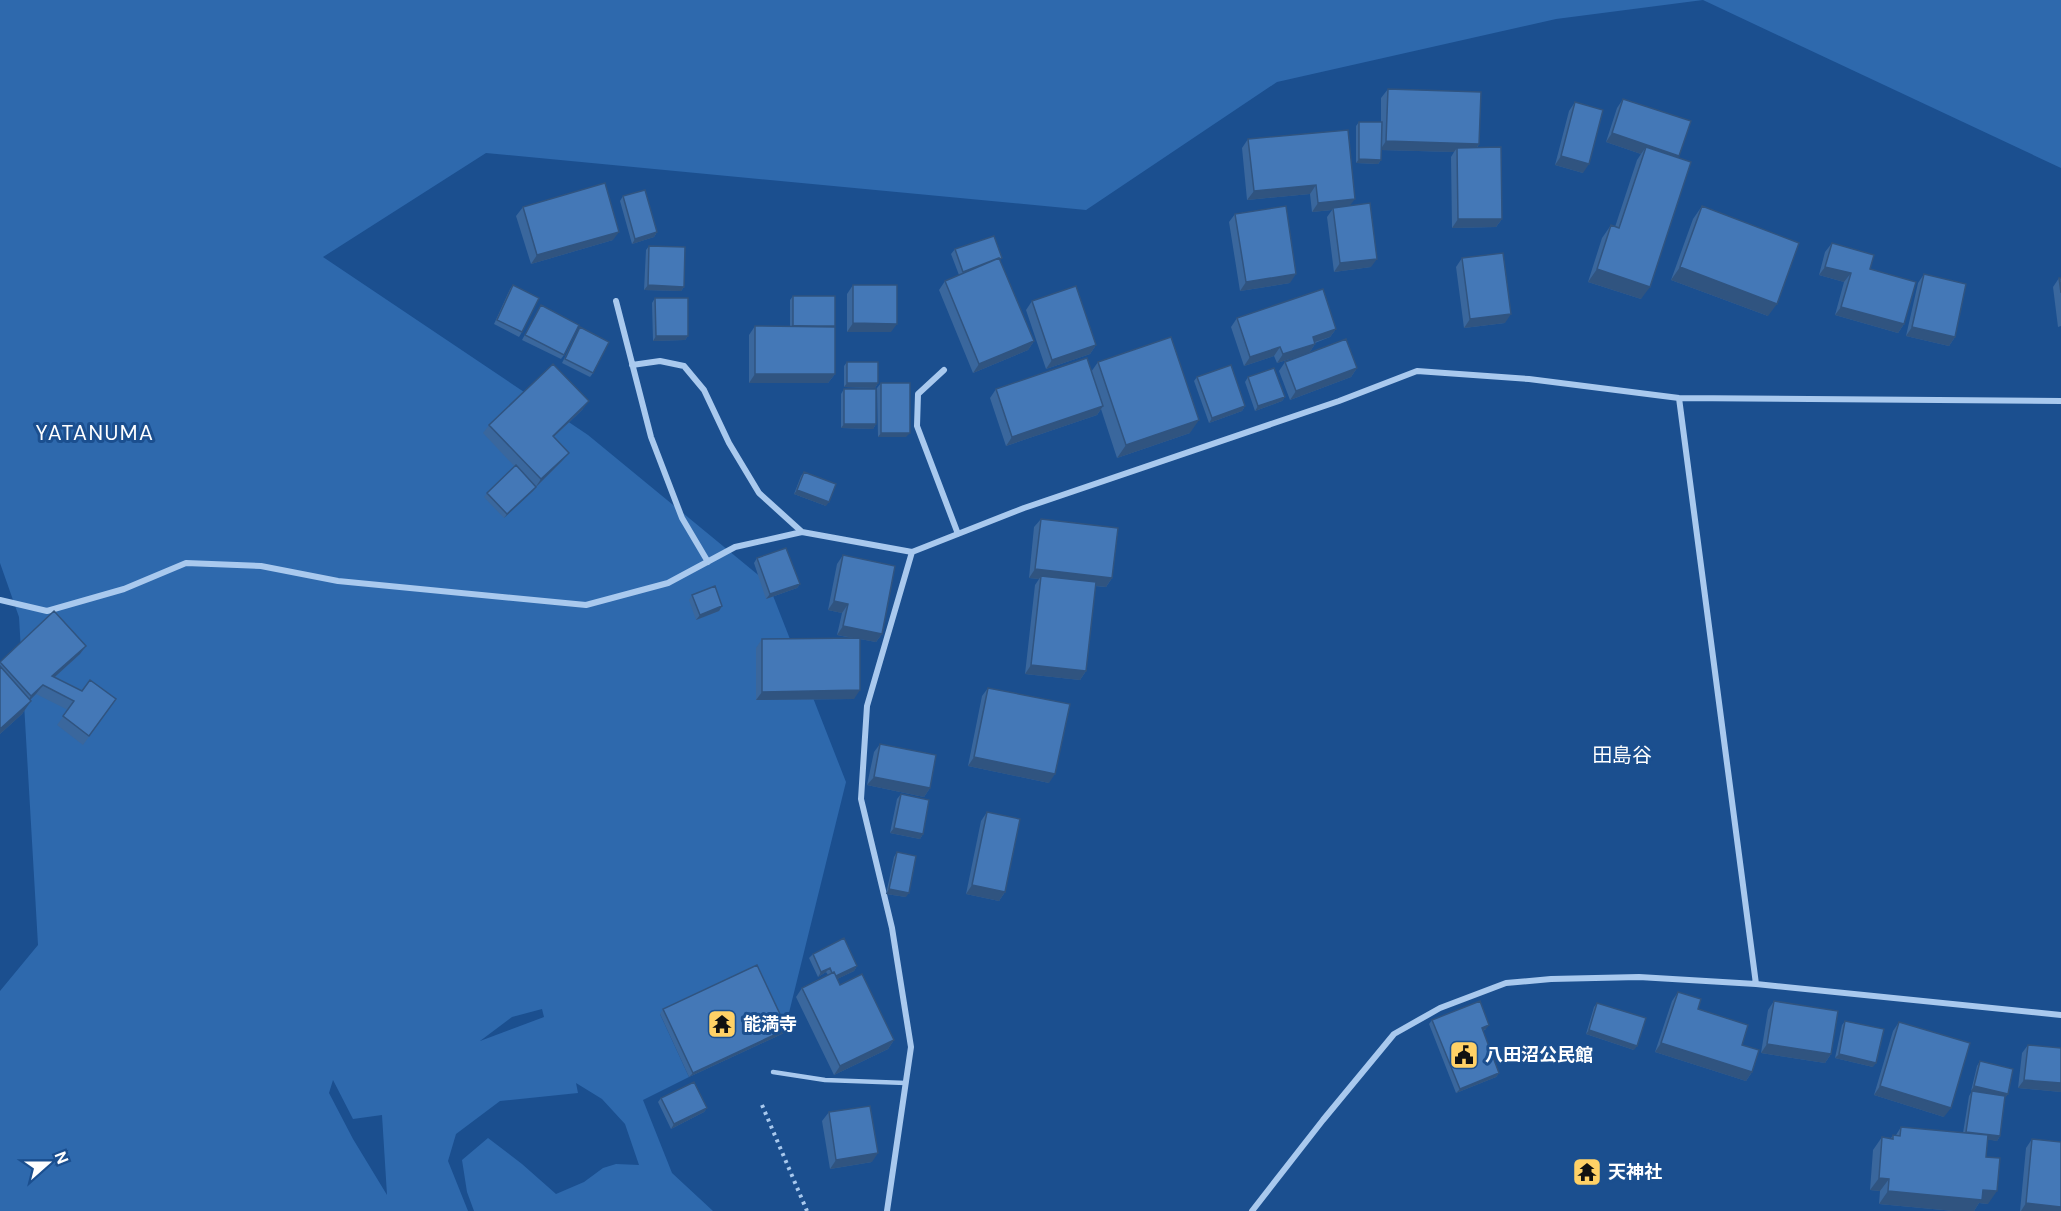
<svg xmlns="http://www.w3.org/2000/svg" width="2061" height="1211" font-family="'DM Sans','Noto Sans JP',sans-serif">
  <rect width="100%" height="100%" fill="#1b4f8f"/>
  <path fill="#2e69ad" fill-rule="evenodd" d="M0,0H2061V168L1703,0L1556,19L1277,82L1086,210L486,153L323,257L588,435L768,583L846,782L784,1033L660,1014L689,1077L643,1100L672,1173L713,1211H474L467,1192L462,1160L488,1138L522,1164L556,1194L584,1182L603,1168L616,1164L639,1165L625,1124L602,1099L576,1083L578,1093L500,1101L456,1134L448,1161L468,1211H0V991L38,945L19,617L0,563ZM542,1009L544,1017L480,1041L512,1017ZM333,1080L353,1119L382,1115L387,1195L353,1139L329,1093Z"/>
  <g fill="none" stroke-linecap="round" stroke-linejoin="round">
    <path stroke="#a9c9ee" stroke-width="4" stroke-dasharray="3 4.5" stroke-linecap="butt" d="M762,1105L807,1211"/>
    <path stroke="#a9c9ee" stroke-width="4.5" d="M773,1072L825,1080L906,1083"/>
    <path stroke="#a9c9ee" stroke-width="6" d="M616,301L651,437L682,518L708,562
      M632,365L660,361L684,366L704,390L729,443L759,493L802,532
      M944,370L918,394L917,426L958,534
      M1679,398L1756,984
      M0,600L47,611L124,589L186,563L261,566L338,581L586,605L668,583L735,547L802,532L912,552L1024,508L1339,401L1417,371L1529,379L1679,398L2061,401
      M887,1211L911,1047L892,928L861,799L867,706L912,552
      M1252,1211L1323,1120L1394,1034L1440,1008L1506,983L1551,979L1639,977L1756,984L2061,1015"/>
  </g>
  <path fill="#3a679d" d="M1388,89L1479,144L1477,148L1502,219L1496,227L1452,228L1451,157L1454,152L1381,150V160L1378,164L1356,163V126L1359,122H1381V98Z
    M1623,99L1678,158L1641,299L1588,282L1602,238L1611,225L1615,227L1637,160L1641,154L1606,142L1617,108Z
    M1575,102L1583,173L1555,165L1569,111Z
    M1248,139L1350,206L1371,267L1334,272L1327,217L1332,210L1312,212L1310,194L1247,200L1242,148Z
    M623,196L657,232L654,237L632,244L620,201Z
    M1702,206L1768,316L1671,280L1693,219Z
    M523,207L613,240L531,264L516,216Z
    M1235,214L1290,283L1240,291L1229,222Z
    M1832,243L1870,269L1904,324L1898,333L1835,315L1844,282L1819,275L1825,252Z
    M649,246L684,287L681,291L644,290L646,250Z
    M955,249L1000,261L1034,341L1028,350L973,373L939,290L945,281L959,275L951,254Z
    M1462,258L1505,323L1464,328L1456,267Z
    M1924,274L1955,337L1949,346L1906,336L1918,283Z
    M2059,278H2061V326L2058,327L2053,287Z
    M513,285L522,332L519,337L494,324L510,289Z
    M853,285L891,332H847V294Z
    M793,296L834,327L835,374L828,383H749V335L755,326L790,327V300Z
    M655,298L688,336L685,340L653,341L652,303Z
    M1032,301L1096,345L1090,354L1046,369L1026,310Z
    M541,305L564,355L561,359L522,340Z
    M1237,318L1336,329L1330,337L1315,343V344L1309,353L1277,363L1274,356L1244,366L1231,327Z
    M580,327L593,373L590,377L562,363Z
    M847,362L878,383L875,388L844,387V366Z
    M1098,362L1190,433L1117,458L1101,409L1097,415L1006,446L990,398L996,389L1091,372Z
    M1285,362L1357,368L1351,377L1290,400L1279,371Z
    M1197,377L1245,406L1242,411L1209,423L1194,381Z
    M1248,377L1285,397L1282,401L1255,411L1245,382Z
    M881,383L906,437H878L877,388Z
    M844,389L876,424L873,429L841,428V394Z
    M583,409L554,437L562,461L536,487L533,491L504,518L484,497L487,493L515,467L483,433L489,425Z
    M804,472L826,506L794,494L801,476Z
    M1041,519L1112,578L1106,587L1095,586L1086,671L1080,680L1025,674L1035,585L1039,579L1029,578L1034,527Z
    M843,555L882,634L876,642L860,639L854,699L756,700V648L762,639L852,638L837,635L842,613L828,610L837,564Z
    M757,558L800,584L797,588L766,599L754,563Z
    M692,595L722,606L719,611L696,620L689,600Z
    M80,654L55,677L110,708L83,745L57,725L68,710L36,694L30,700L31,701L22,714L0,734V662Z
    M988,688L1049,783L968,766L982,696Z
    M880,744L930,788L924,797L867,785L874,752Z
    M901,794L923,834L920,839L890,833L897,799Z
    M987,812L1005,892L999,901L966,894L981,821Z
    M897,852L906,897L886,894L894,857Z
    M813,954L857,966L854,971L837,979L840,985L894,1040L888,1049L834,1075L796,997L802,988L828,975L826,972L818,977L809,958Z
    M1678,992L1742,1045L1752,1072L1746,1081L1655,1052L1672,1001Z
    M1774,1001L1831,1054L1825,1063L1761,1053L1768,1010Z
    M1597,1003L1634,1050L1586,1034L1594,1007Z
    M663,1009L787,1029L784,1033L689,1077L660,1014Z
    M1432,1020L1486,1029L1483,1031L1499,1073L1496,1077L1456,1093L1429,1024Z
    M1845,1021L1873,1067L1835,1058L1842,1025Z
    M1899,1022L1944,1117L1874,1095L1893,1031Z
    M2028,1045L2061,1048V1092L2018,1088L2022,1053Z
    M1980,1061L2008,1094L2005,1097L2000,1136L1997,1141L1987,1139L1986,1157L1988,1204L1979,1203L1974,1211H1954L1879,1204L1880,1191L1870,1190L1873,1150L1882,1137L1891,1138L1893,1135H1896L1901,1127L1963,1133L1969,1096L1972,1091L1978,1092L1971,1091L1977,1066Z
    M661,1098L707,1108L704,1112L671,1129L658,1102Z
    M829,1112L872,1162L830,1169L822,1121Z
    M2032,1139L2061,1211H2020L2026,1148Z"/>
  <path fill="#305480" d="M1612,133L1679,156L1673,164L1646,147L1641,154L1606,142Z
    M1386,141L1479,144L1473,153L1457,148L1454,152L1380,150Z
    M1561,156L1589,164L1583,173L1555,165Z
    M1359,159L1381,160L1378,164L1356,163Z
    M1316,185L1310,194L1247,200L1254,191Z
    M1355,199L1348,208H1333L1332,210L1312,212L1318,203Z
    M1458,219H1502L1496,227L1452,228Z
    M619,232L613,240L531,264L537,255Z
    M657,232L654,237L632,244L635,239Z
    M1377,259L1371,267L1334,272L1340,263Z
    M1680,267L1777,304L1768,316L1671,280Z
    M1825,267L1851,273L1844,282L1819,275Z
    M1597,269L1650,287L1641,299L1588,282Z
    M1296,274L1290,283L1240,291L1246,282Z
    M648,285L684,287L681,291L644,290Z
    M1841,307L1904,324L1898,333L1835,315Z
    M1511,314L1505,323L1464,328L1470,319Z
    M853,323L897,324L891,332H847Z
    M1912,327L1955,337L1949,346L1906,336Z
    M1336,329L1330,337L1306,345L1313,337Z
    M656,336H688L685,340L653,341Z
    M1034,341L1028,350L973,373L979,364Z
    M1315,344L1309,353L1277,363L1283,354Z
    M1096,345L1090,354L1046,369L1052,360Z
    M1280,347L1274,356L1244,366L1250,357Z
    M1357,368L1351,377L1290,400L1296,391Z
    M755,374H835L828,383H749Z
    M847,383H878L875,388L844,387Z
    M1285,397L1282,401L1255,411L1258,406Z
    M589,401L583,409L546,444L553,436Z
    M1103,406L1097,415L1006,446L1012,437Z
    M1245,406L1242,411L1209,423L1212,418Z
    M1199,420L1190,433L1117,458L1126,445Z
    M844,424H876L873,429L841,428Z
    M881,433H910L906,437H878Z
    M569,453L562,461L535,488L541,479Z
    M536,487L533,491L504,518L507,514Z
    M797,490L829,502L826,506L794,494Z
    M1035,569L1112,578L1106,587L1041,579V576L1039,579L1029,578Z
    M800,584L797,588L766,599L770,594Z
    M834,601L848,604L842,613L828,610Z
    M722,606L719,611L696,620L700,615Z
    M843,626L882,634L876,642L837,635Z
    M86,646L80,654L46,685L52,676Z
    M1031,665L1086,671L1080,680L1025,674Z
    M43,685L36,694L25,705L31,696Z
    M860,690L854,699L756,700L762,692Z
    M31,701L22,714L0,734V729Z
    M974,757L1055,774L1049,783L968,766Z
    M874,777L930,788L924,797L867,785Z
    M894,828L923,834L920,839L890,833Z
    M972,885L1005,892L999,901L966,894Z
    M889,889L909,893L906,897L886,894Z
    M857,966L854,971L831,982L834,977Z
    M830,968L826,972L818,977L821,972Z
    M1489,1025L1486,1029L1479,1032L1482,1028Z
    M787,1029L784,1033L689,1077L693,1073Z
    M1589,1030L1637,1046L1634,1050L1586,1034Z
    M894,1040L888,1049L834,1075L840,1066Z
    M1661,1043L1752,1072L1746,1081L1655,1052Z
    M1767,1044L1831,1054L1825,1063L1761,1053Z
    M1839,1054L1876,1063L1873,1067L1835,1058Z
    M1499,1073L1496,1077L1456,1093L1460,1089Z
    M2024,1080L2061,1083V1092L2018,1088Z
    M1880,1086L1951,1108L1944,1117L1874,1095Z
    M1974,1086L2008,1094L2005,1098L1971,1091Z
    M707,1108L704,1112L671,1129L674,1124Z
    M1966,1132L2000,1136L1997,1141L1963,1136Z
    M878,1153L872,1162L830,1169L836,1160Z
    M1879,1178L1889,1179L1880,1191L1870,1190Z
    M1983,1190L1997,1191L1988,1204L1979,1203L1974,1211H1954L1879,1204L1888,1191Z
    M2026,1203L2061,1207V1211H2021Z"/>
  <path fill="#4478b7" stroke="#305480" stroke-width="1.5" d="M1388,89L1481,92L1479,144L1386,141Z
    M1623,99L1691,121L1679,156L1612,133Z
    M1575,102L1603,110L1589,164L1561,156Z
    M1359,122H1382L1381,160L1359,159Z
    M1348,130L1355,199L1318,203L1316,185L1254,191L1248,139Z
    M1501,147L1502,219H1458L1457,148Z
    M1646,147L1691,162L1650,287L1597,269L1611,225L1619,228Z
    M605,183L619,232L537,255L523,207Z
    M645,190L657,232L635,239L623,196Z
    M1370,203L1377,259L1340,263L1333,208Z
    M1286,206L1296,274L1246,282L1235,214Z
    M1702,206L1799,243L1777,304L1680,267Z
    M994,236L1002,258L1000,259L999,258L963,272L955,249Z
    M1832,243L1874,255L1870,269L1916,282L1904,324L1841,307L1851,273L1825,267Z
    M649,246L685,247L684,287L648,285Z
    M1503,253L1511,314L1470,319L1462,258Z
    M999,258L1034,341L979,364L945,281Z
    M1924,274L1966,284L1955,337L1912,327Z
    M2059,278H2061V293Z
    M513,285L539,298L522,332L497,320Z
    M853,285H897V324L853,323Z
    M1076,286L1096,345L1052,360L1032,301Z
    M1323,289L1336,329L1313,337L1315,344L1283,354L1280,347L1250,357L1237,318Z
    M793,296H835V326H793Z
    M655,298H688V336H656Z
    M541,305L579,325L564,355L525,335Z
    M755,326L835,327V374H755Z
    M580,327L609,342L593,373L565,359Z
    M1171,337L1199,420L1126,445L1098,362Z
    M1346,339L1357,368L1296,391L1285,362Z
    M1087,358L1103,406L1012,437L996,389Z
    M847,362H878V383H847Z
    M553,364L589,401L553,436L569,453L541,479L489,425Z
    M1231,365L1245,406L1212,418L1197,377Z
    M1274,368L1285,397L1258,406L1248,377Z
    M881,383H910V433H881Z
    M844,389H876V424H844Z
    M516,465L536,487L507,514L487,493Z
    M804,472L836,484L829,502L797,490Z
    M1041,519L1118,528L1112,578L1035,569Z
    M786,548L800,584L770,594L757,558Z
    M843,555L895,566L882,634L843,626L848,604L834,601Z
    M1041,576L1096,582L1086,671L1031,665Z
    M715,586L722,606L700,615L692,595Z
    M54,611L86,646L52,676L82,691L90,680L116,699L89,736L63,716L74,701L43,685L31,696L0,662Z
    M860,638V690L762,692V639Z
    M0,666L31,701L0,729Z
    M988,688L1070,704L1055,774L974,757Z
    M880,744L936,755L930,788L874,777Z
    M901,794L929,800L923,834L894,828Z
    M987,812L1020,819L1005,892L972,885Z
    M897,852L916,856L909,893L889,889Z
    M844,938L857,966L836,976L834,972L832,973L830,968L821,972L813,954Z
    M757,965L787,1029L693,1073L663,1009Z
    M834,972L840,985L862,974L894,1040L840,1066L802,988Z
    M1678,992L1701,999L1698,1009L1748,1025L1742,1045L1759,1050L1752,1072L1661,1043Z
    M1480,1001L1489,1025L1482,1028L1499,1073L1460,1089L1432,1020Z
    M1774,1001L1838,1011L1831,1054L1767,1044Z
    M1597,1003L1646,1018L1637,1046L1589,1030Z
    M1845,1021L1884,1029L1876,1063L1839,1054Z
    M1899,1022L1970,1043L1951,1108L1880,1086Z
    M2028,1045L2061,1048V1083L2024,1080Z
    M1980,1061L2013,1069L2008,1094L1974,1086Z
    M694,1082L707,1108L674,1124L661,1098Z
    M1972,1091L2005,1096L2000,1136L1966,1132Z
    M870,1106L878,1153L836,1160L829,1112Z
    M1901,1127L1988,1135L1986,1157L2000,1158L1997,1191L1983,1190L1982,1200L1888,1191L1889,1179L1879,1178L1882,1137L1893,1139V1135L1900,1136Z
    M2032,1139L2061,1142V1207L2026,1203Z"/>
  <defs>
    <g id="temple-square" transform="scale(1.5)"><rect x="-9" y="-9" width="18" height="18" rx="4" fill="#ffd166" stroke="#1b4f8f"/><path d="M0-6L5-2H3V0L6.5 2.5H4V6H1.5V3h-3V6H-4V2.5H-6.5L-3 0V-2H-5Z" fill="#111"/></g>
    <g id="civic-square" transform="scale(1.5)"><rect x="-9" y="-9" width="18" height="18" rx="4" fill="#ffd166" stroke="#1b4f8f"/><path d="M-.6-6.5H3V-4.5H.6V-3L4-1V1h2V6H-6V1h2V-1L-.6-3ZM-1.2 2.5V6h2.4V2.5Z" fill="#111"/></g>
  </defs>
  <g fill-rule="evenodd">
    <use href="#temple-square" x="722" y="1024"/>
    <use href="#civic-square" x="1464" y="1055"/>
    <use href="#temple-square" x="1587" y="1172"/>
  </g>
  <g text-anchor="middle" stroke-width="6" stroke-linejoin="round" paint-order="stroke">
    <g font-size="18" font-weight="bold" fill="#fff" stroke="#1b4f8f" text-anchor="start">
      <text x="743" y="1030">能満寺</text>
      <text x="1485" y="1061">八田沼公民館</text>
      <text x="1608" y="1178">天神社</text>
    </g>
    <g font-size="20" fill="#fff" stroke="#1b4f8f">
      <text x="1622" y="762">田島谷</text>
    </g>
    <g font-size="21" letter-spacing="1.5" fill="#fff" stroke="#1b4f8f">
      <text x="95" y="440">YATANUMA</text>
    </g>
  </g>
  <g transform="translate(48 1163) rotate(69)" stroke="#1b4f8f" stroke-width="4.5" paint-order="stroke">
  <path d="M0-4.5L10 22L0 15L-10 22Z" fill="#ffffff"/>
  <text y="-9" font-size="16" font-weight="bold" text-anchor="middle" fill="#ffffff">N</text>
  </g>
</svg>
